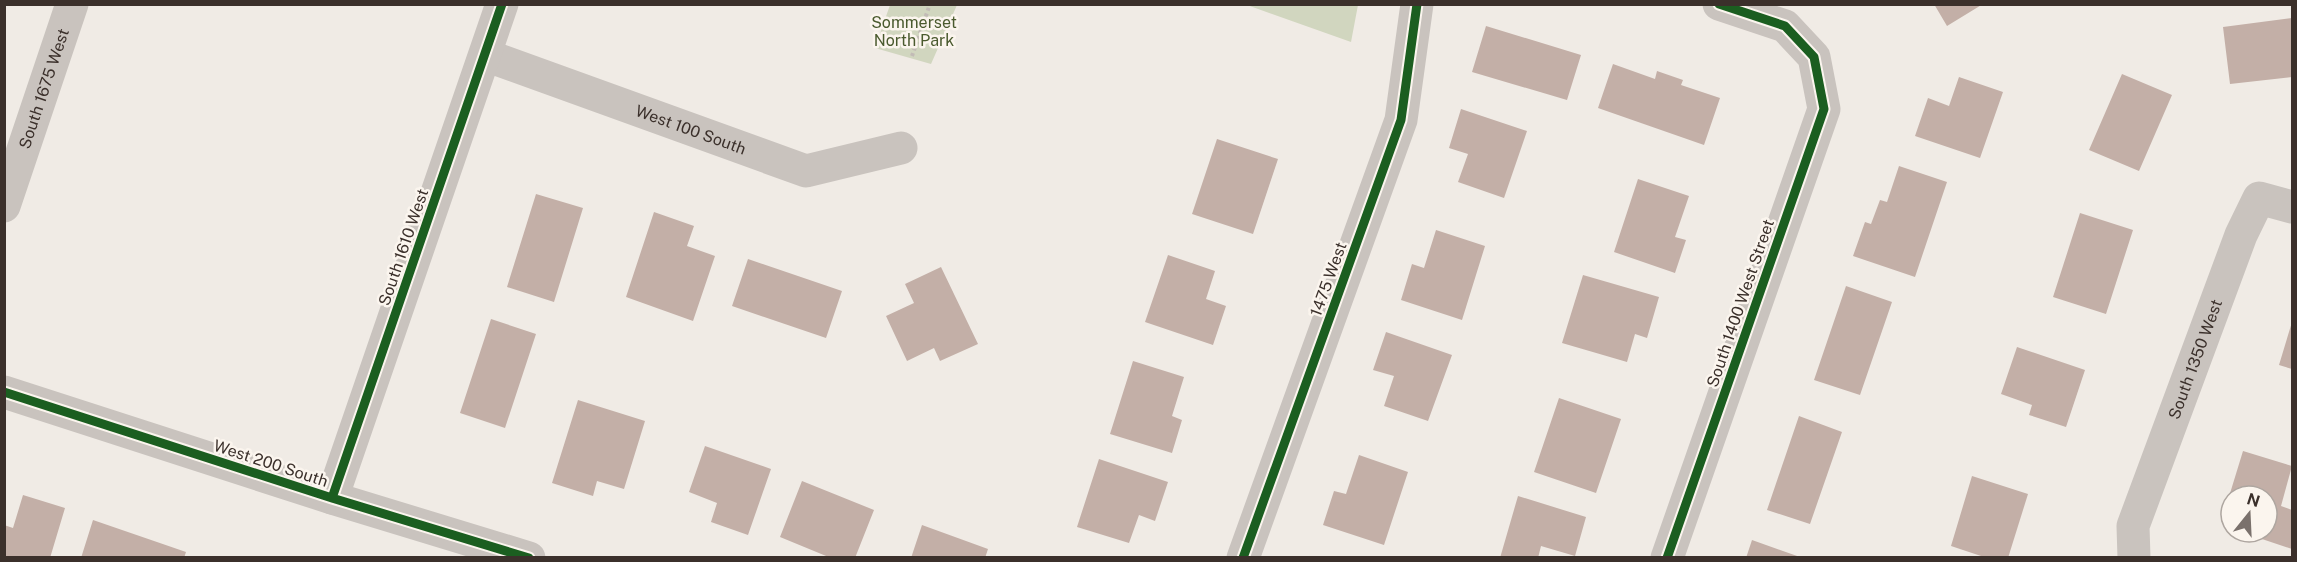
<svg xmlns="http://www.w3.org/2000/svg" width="2297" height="562" font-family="'Public Sans',sans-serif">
  <rect width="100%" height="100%" fill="#f0ebe5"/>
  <path fill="#d1d6bf" d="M890,5H957L931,64L875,48Z
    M1247,5H1358L1351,42Z"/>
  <path fill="#c3afa7" d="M1934,4H1983L1947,26Z
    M2292,18V77L2230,84L2223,27Z
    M1486,26L1581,55L1567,100L1472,72Z
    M1613,64L1655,79L1657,71L1683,80L1681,85L1720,98L1704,145L1598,108Z
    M2122,74L2172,95L2139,171L2089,150Z
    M1959,77L2003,92L1980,158L1915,136L1928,98L1949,106Z
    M1461,109L1527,131L1504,198L1458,182L1468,154L1449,148Z
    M1217,139L1278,159L1253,234L1192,214Z
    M1899,166L1947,182L1915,277L1853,256L1865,222L1871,224L1880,200L1887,202Z
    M1638,179L1689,196L1675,237L1686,240L1675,273L1614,252Z
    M536,194L583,208L554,302L507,287Z
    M654,212L694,226L687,246L715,256L693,321L626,297Z
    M2080,213L2133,230L2106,314L2053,297Z
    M1436,230L1485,246L1462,320L1401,300L1412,264L1424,268Z
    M1168,255L1215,271L1206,299L1226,306L1213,345L1145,322Z
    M748,259L842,291L826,338L732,306Z
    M941,267L978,344L940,361L934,348L907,361L886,316L914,303L905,284Z
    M1583,275L1659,297L1647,338L1635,334L1627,362L1562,343Z
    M1846,286L1892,302L1860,395L1814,380Z
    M491,319L536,334L505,428L460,413Z
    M2292,322V369L2279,365Z
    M1386,332L1452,355L1428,421L1384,406L1394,376L1373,370Z
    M2017,347L2085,370L2066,427L2029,415L2032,405L2001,394Z
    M1133,361L1184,377L1172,416L1182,420L1172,453L1110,434Z
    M1559,398L1621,419L1596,493L1534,472Z
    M578,400L645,421L624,489L597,481L593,496L552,483Z
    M1799,416L1842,432L1810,524L1767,510Z
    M705,446L771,469L748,535L711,522L717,503L689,492Z
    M2243,451L2292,466L2281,506L2292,510V549L2253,536L2254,532H2267V496H2231V515L2224,513Z
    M1359,455L1408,472L1384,545L1323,525L1334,491L1346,494Z
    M1099,459L1168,482L1155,521L1139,515L1129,543L1077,527Z
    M1972,476L2028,494L2008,558H1987L1951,546Z
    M802,481L874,510L855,558H831L780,537Z
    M23,495L65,508L50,558H4V525L13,528Z
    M1518,496L1586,517L1575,556L1541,546L1538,558H1500Z
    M93,520L186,552L184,558H81Z
    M922,525L988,549L985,558H911Z
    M1752,540L1800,557L1799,558H1746Z"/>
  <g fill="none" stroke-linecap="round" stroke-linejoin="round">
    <path stroke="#c2bbb6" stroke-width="4" stroke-dasharray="3 3" stroke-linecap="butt" d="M912,56L930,4"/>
    <g stroke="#c9c3be" stroke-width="33">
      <path id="s1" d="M485,55L806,171L901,148"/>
      <path id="s2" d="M4,206L72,4"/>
      <path d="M4,392L332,498L529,558"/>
      <path d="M332,498L502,4"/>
      <path d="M1243,558L1401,120L1417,4"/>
      <path d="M1667,558L1824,109L1814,57L1785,26L1719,4"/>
      <path id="s3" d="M2134,558L2133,526L2241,235L2259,198L2292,207"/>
    </g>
    <g stroke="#fbf5ee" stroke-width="13">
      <path id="cycleway" d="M4,392L332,498L529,558
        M332,498L502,4
        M1243,558L1401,120L1417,4
        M1667,558L1824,109L1814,57L1785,26L1719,4"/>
    </g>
    <use href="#cycleway" stroke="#1b5e20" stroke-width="9"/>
  </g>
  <g text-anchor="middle" stroke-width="5" stroke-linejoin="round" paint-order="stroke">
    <g font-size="16" fill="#4a5a2e" stroke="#fbf5ee">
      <text x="914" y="28">Sommerset<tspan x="914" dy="18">North Park</tspan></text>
    </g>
    <g font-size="16" fill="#3b302b" stroke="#fbf5ee">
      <text dy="6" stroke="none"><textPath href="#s2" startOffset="124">South 1675 West</textPath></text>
      <text dy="6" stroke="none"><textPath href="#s1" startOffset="219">West 100 South</textPath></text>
      <text transform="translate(403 247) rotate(-71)" y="6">South 1610 West</text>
      <text transform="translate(1328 279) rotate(-70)" y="6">1475 West</text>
      <text transform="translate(1740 303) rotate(-71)" y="6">South 1400 West Street</text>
      <text dy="6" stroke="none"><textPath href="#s3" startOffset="210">South 1350 West</textPath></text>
      <text transform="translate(271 463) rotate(18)" y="6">West 200 South</text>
    </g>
  </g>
  <rect width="2297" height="562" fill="none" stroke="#3b302b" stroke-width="12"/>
  <g transform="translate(2249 514) rotate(18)"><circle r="28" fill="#fbf5ee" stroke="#aea6a0" stroke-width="1.5"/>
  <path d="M0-4.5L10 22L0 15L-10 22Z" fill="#7a716c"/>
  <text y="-9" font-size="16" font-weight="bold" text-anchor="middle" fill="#3b302b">N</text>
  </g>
</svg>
